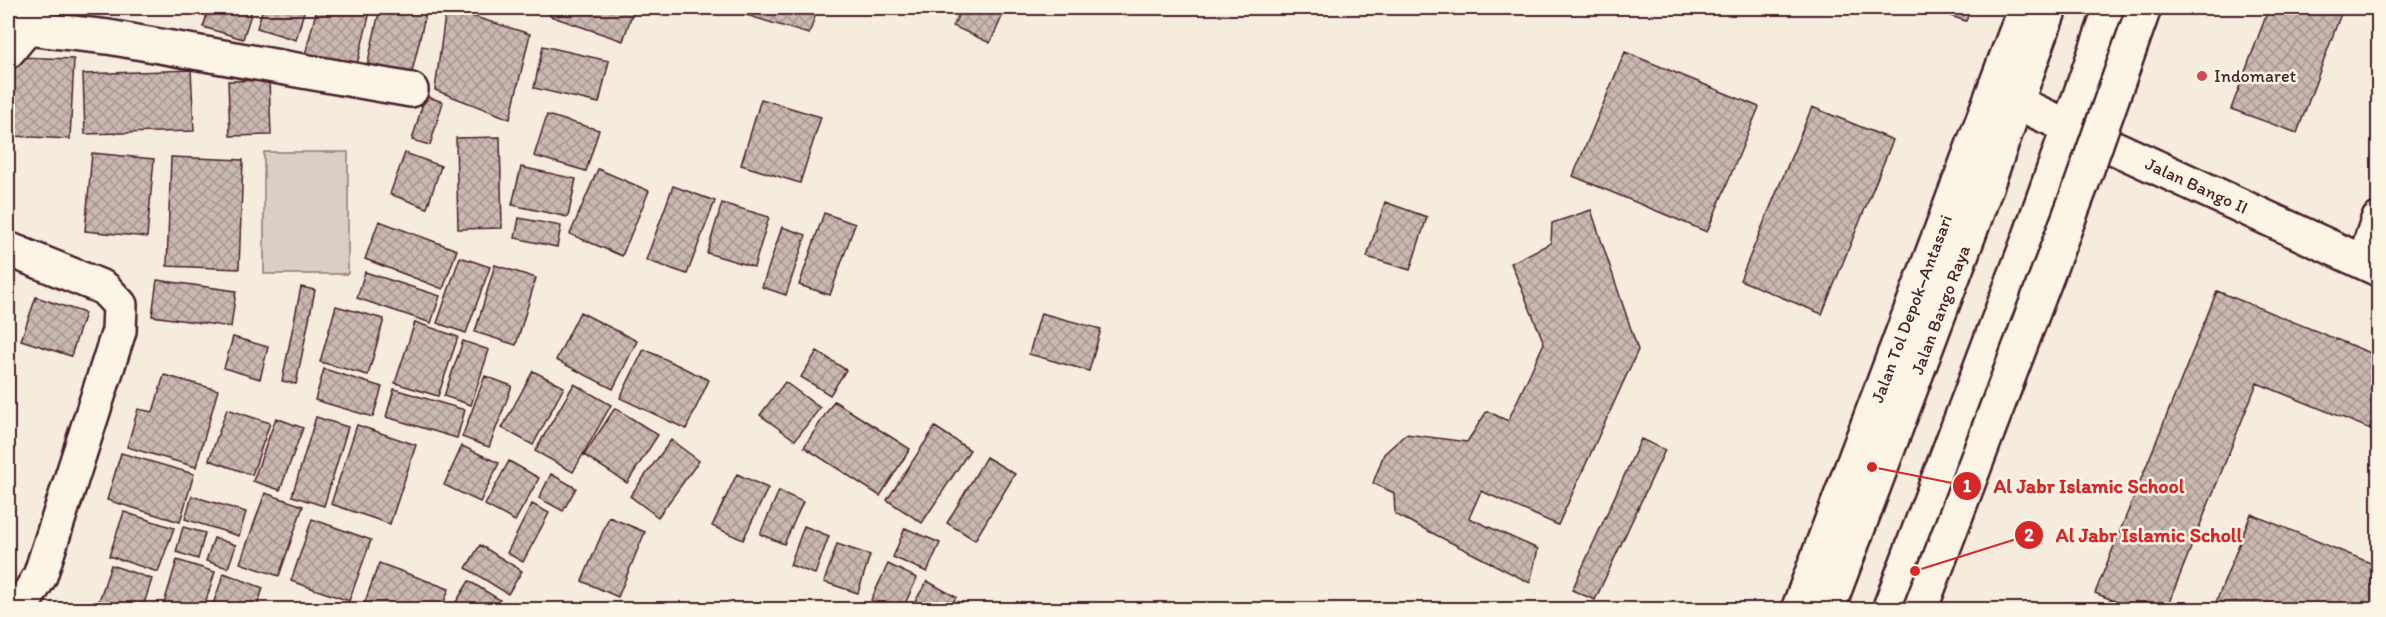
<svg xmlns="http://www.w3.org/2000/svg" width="2386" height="617" font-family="Itim,sans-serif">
  <defs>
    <pattern id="building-cross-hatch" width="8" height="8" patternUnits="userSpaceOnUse" patternTransform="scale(1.5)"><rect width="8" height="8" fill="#cab9b1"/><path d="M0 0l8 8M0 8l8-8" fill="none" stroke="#a69690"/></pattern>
  </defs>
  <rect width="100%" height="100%" fill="#f5ecde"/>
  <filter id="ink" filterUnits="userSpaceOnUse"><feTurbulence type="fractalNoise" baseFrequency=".0167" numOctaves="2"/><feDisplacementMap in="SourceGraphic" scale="12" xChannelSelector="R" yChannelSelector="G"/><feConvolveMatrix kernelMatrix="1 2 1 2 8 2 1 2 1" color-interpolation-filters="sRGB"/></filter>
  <g filter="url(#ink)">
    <path fill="#dbcec4" stroke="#927678" stroke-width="1.5" d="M264,152H348V274H264Z"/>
    <path fill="url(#building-cross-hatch)" stroke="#4a1f2b" stroke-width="1.5" d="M209,8H253L243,39L203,27Z
      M263,8H305L296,40L257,28Z
      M317,8H371L356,68L305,55Z
      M380,8H427L409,85L365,75Z
      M446,8L530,34L510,119L435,90Z
      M552,8H634L623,41L550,16Z
      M723,8H818L809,34Z
      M962,8H1006L990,43L953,26Z
      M1926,8H1971L1966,21Z
      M2269,8H2343L2297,133L2231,109Z
      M543,46L609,61L599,103L534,88Z
      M1625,52L1759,107L1707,232L1573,176Z
      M15,57L74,59L70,139L12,136Z
      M191,70L194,131L85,134L83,74Z
      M269,80L271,135L230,136L228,81Z
      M425,96L443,102L430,145L412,140Z
      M761,99L821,117L800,183L741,165Z
      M1812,107L1893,140L1822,314L1740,280Z
      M547,115L599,130L586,171L534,156Z
      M500,137L502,228L458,229L456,138Z
      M92,153L154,159L147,237L85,231Z
      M405,153L441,166L427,208L390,194Z
      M171,157L243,160L239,269L167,266Z
      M521,167L576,179L568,217L512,205Z
      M598,169L649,191L622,256L570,234Z
      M673,186L715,201L687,274L646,260Z
      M1385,202L1427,217L1410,270L1367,257Z
      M722,203L769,217L754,267L707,253Z
      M1591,210L1638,350L1558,525L1481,491L1469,518L1538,549L1530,583L1395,514L1394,493L1373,483L1384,454L1406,434L1467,442L1487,411L1508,421L1544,343L1511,263L1551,243L1552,223Z
      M824,213L855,224L830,295L799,285Z
      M519,218L561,226L557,247L515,238Z
      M379,221L457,250L443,289L365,259Z
      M782,227L806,235L786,295L762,287Z
      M460,257L490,267L466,333L437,323Z
      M495,265L536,278L516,345L475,332Z
      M365,272L440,296L431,323L357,298Z
      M157,280L236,291L231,327L152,316Z
      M301,287L315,290L296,384L282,381Z
      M2217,291L2378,356V432L2257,383L2166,610H2137L2095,593Z
      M36,297L85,313L71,356L21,340Z
      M336,306L384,319L368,375L320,362Z
      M580,312L637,341L613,389L556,360Z
      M1041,313L1101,329L1089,371L1029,354Z
      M415,322L458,337L438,396L395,383Z
      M233,337L268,347L260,379L224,368Z
      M463,341L489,350L471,405L444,396Z
      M644,349L709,380L686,429L620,398Z
      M817,351L846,370L830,395L801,377Z
      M324,369L382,387L373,417L315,400Z
      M533,371L564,387L533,445L502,428Z
      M164,375L218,390L196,467L127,447L138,409L153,412Z
      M485,376L512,386L489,447L462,437Z
      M785,382L820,408L795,440L760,415Z
      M574,384L611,405L573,472L535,451Z
      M394,389L465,410L457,438L386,417Z
      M834,401L910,449L880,496L804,447Z
      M615,408L658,435L627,483L584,455Z
      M227,409L270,423L252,475L209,460Z
      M316,417L348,427L324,506L292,496Z
      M276,418L303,428L280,490L253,481Z
      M357,425L416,445L390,524L331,504Z
      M935,427L970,450L922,523L887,500Z
      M1641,439L1665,450L1595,600L1572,590Z
      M671,440L699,461L658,517L630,496Z
      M462,446L499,463L480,502L444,485Z
      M121,453L194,474L180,522L107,500Z
      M986,457L1015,474L975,540L947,523Z
      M509,461L539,478L515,521L485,505Z
      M551,474L576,488L563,511L539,498Z
      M737,474L768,488L743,540L712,526Z
      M779,491L803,502L784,544L760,534Z
      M265,493L303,506L279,576L240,563Z
      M192,496L246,512L239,536L185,519Z
      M532,504L549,513L523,562L507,553Z
      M124,512L174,528L158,572L109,556Z
      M2251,514L2378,566V610H2213Z
      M609,517L645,532L618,597L582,581Z
      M312,519L371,540L349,601L291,581Z
      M804,526L829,536L815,574L790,565Z
      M183,527L205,533L198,559L176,552Z
      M905,528L940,543L927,572L893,557Z
      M214,538L236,545L228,568L206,561Z
      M837,544L870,555L858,593L824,582Z
      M480,545L522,571L508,594L466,568Z
      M177,560L215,572L203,610H162Z
      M379,563L449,589L441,610H362Z
      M888,564L917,578L902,610H891L871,600Z
      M111,565L152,579L142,610H96Z
      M224,573L263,588L256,610H211Z
      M469,581L500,600L494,610H451Z
      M927,581L956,597L949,610H910Z
      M513,601L530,610H509Z"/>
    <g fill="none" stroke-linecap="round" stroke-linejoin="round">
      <g stroke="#4a1f2b" stroke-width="38">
        <g id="minor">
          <path d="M27,28L108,37L411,90"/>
          <path d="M8,51L27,28L34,8"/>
          <path id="s1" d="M2015,102L2378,269"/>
          <path d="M8,249L104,288L120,305L119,331L40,576L19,610"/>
          <path d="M2364,262L2378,220"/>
          <path id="s2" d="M1827,610L1971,229L2050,8"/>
          <path d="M1889,610L2029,239L2111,8"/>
        </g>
      </g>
      <g stroke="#4a1f2b" stroke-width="38">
        <g id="highway">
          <path id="s3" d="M1798,610L2025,8"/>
        </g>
      </g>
      <use href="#minor" stroke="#fcf5e5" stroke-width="33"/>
      <use href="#highway" stroke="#fcf5e5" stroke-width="33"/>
      <g stroke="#4a1f2b" stroke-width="38" stroke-linecap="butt">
        <path id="highway-bridge" d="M1920,610L2081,186L2144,8"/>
      </g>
      <use href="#highway-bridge" stroke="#fcf5e5" stroke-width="33"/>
    </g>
  </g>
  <circle fill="#d1495b" stroke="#fcf5e5" stroke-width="2" cx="2202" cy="76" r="6"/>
  <g text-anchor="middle" stroke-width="5" stroke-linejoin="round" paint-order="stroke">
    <g font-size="18" fill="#4a1f2b" stroke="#fcf5e5" text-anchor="start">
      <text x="2214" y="82">Indomaret</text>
    </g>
    <g font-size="18" fill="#4a1f2b" stroke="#fcf5e5">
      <text dy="6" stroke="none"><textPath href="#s1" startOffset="200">Jalan Bango II</textPath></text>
      <text dy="6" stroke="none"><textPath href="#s3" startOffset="322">Jalan Tol Depok–Antasari</textPath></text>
      <text dy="6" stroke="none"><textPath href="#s2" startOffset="321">Jalan Bango Raya</textPath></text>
    </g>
  </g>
  <path fill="none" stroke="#d62828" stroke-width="2" d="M1872 467L1967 486M1915 571L2029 535"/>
  <g fill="#d62828" stroke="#fcf5e5" stroke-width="2">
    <circle cx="1872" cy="467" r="6"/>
    <circle cx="1915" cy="571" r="6"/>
    <circle cx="1967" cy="486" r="15"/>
    <circle cx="2029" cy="535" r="15"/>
  </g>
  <g font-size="18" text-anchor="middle" font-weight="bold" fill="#fff">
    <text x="1967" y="492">1</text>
    <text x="2029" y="541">2</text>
  </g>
  <g font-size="20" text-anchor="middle" font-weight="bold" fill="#d62828" stroke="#fcf5e5" stroke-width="5" stroke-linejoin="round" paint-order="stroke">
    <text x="2089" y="493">Al Jabr Islamic School</text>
    <text x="2149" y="542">Al Jabr Islamic Scholl</text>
  </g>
  <rect width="2386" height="617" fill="none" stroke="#fcf5e5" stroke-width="30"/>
  <rect x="15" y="15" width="2356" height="587" fill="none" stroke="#4a1f2b" stroke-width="2" filter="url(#ink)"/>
</svg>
